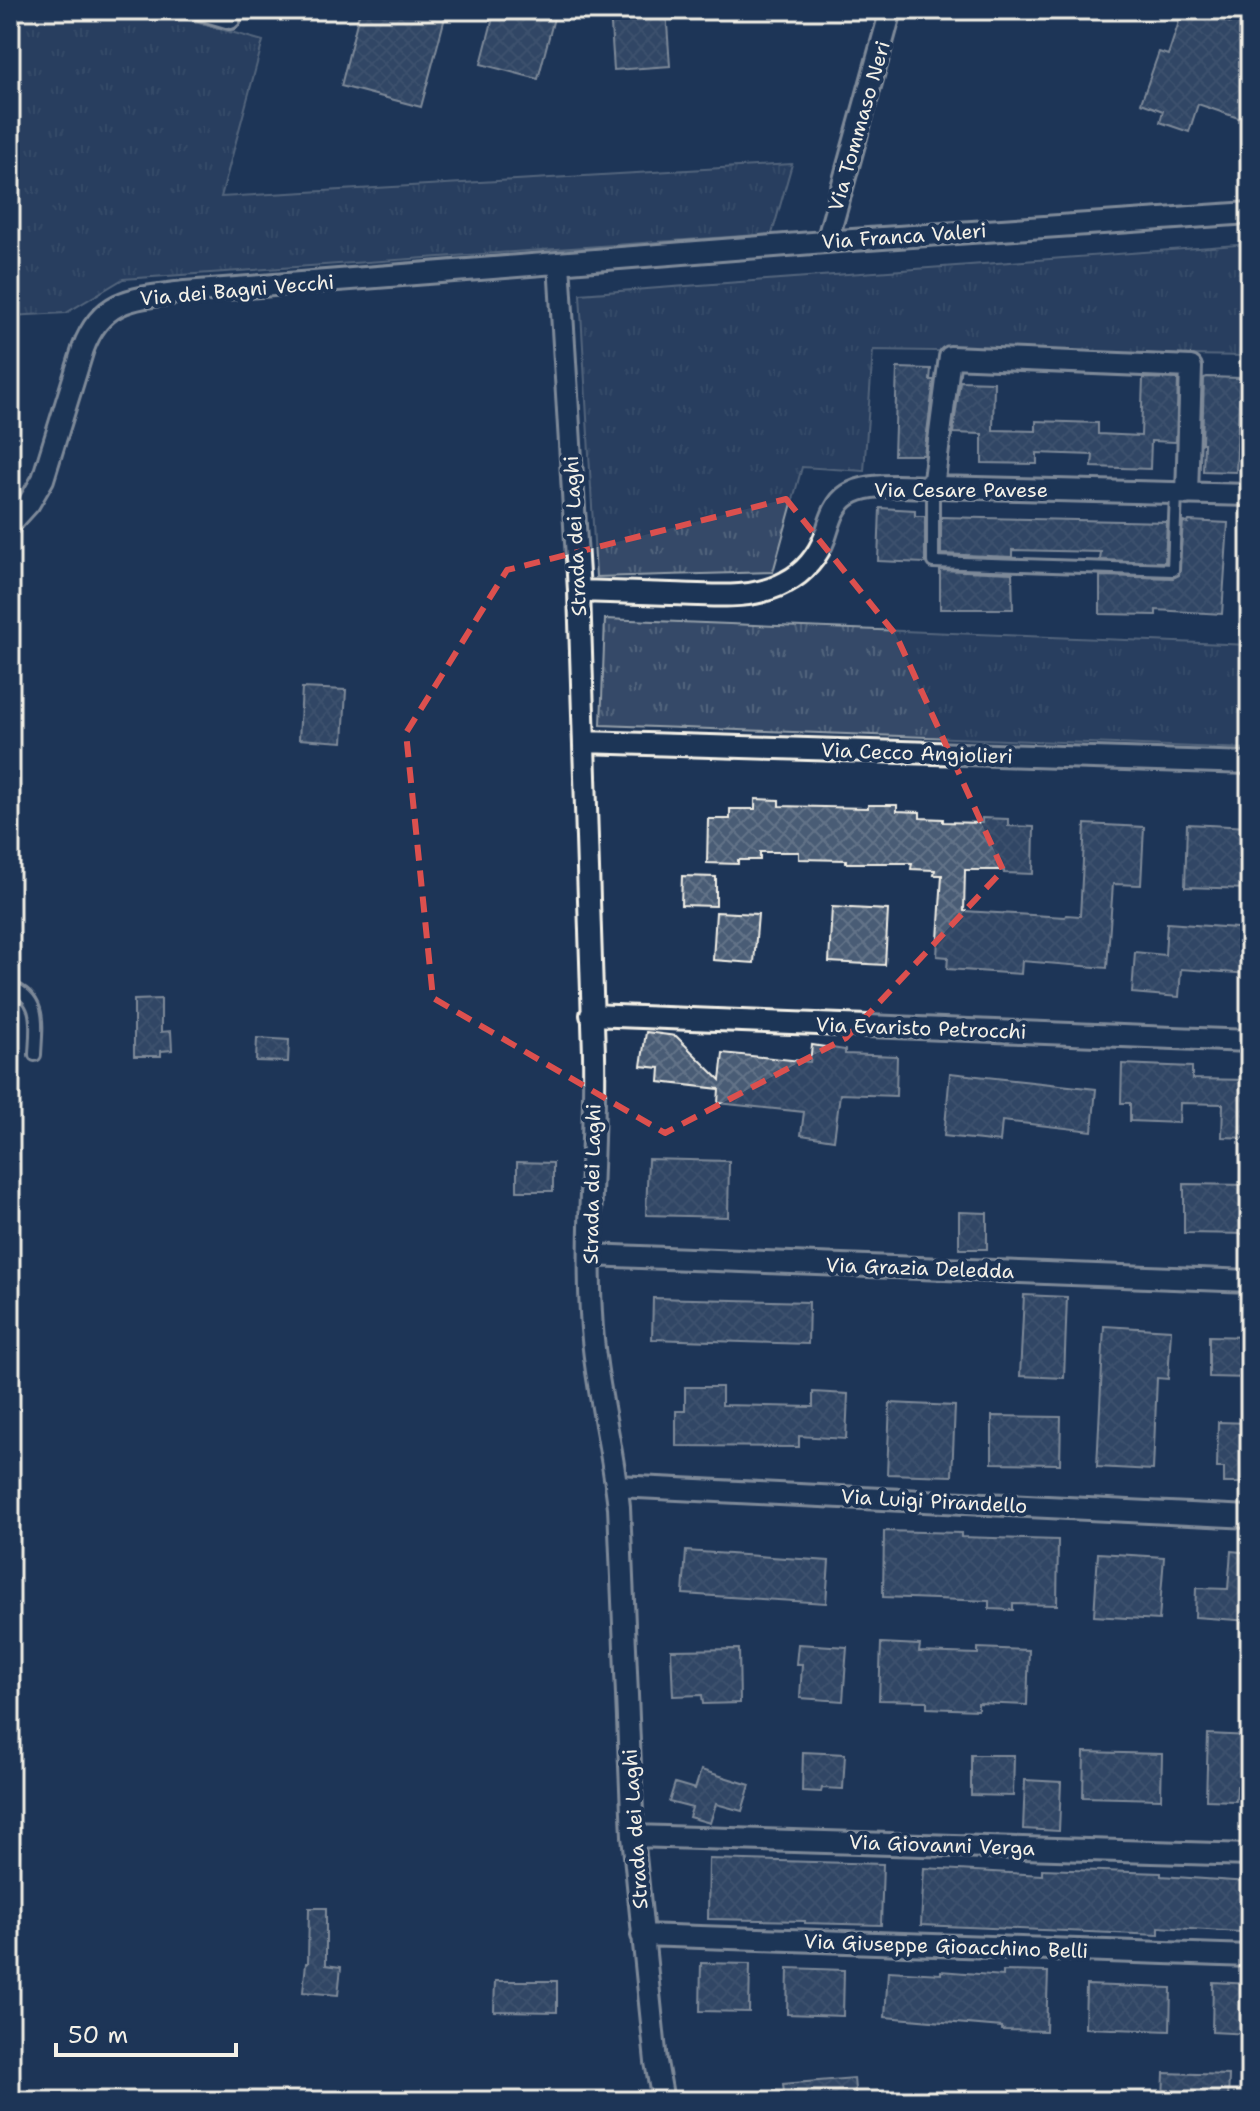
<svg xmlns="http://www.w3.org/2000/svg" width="1260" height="2111" font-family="'Shantell Sans',sans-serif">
  <defs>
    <pattern id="grass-tufts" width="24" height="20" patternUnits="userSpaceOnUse" patternTransform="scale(2)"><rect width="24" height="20" fill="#354a67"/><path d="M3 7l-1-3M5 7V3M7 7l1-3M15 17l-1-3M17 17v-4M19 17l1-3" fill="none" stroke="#53657d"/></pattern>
    <pattern id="building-cross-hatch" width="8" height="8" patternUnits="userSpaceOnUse" patternTransform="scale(2)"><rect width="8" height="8" fill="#485b74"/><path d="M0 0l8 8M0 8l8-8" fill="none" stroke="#637388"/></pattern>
  </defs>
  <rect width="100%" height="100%" fill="#1d3557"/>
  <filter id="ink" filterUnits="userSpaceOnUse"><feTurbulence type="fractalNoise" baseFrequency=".0125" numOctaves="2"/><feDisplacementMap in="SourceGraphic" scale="16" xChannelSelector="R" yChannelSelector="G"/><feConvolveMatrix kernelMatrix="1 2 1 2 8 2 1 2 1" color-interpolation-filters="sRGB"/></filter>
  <g filter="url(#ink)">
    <path fill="url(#grass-tufts)" stroke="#949ea8" stroke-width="2" d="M10,10H152L263,41L221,197L792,164L772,234L123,279L66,313L10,316V223L19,222L10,209Z
      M1250,244V356L873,350L864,471L802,467L773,572L596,577L580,294Z
      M605,619L1250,645V749L601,725Z"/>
    <path fill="url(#building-cross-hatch)" stroke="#f4f1e8" stroke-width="2" d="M360,10H447L421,107L341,86Z
      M495,10H556L538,79L481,64Z
      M610,10H666L670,66L614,70Z
      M1183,10H1194L1231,23L1236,10H1250V122L1198,104L1189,132L1160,122L1163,111L1141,103L1159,52L1168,55Z
      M897,368L931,369L930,380H934L924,455H894Z
      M1207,377L1240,378L1236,472L1203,471L1204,443H1202L1204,378Z
      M1143,378L1178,379L1176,442L1151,441L1150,469L1092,467L1093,455L1037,453V464L982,463V434L953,433L960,381L994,382L993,430L1036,431V421L1098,423V434L1141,436Z
      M880,508L915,510V516H925V563L878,561Z
      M941,517L1167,522L1165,562L1100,560L1101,552L1012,550V557L941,554Z
      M1189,521L1228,523L1222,614L1156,610V615L1100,614V576L1173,578L1179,575L1183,522L1188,523Z
      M940,570L1012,573L1013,609H940Z
      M302,688L346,690L343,742L299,739Z
      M755,799L779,800V806L868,808V805H897V811L920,812V818L943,819V822L982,823V818L1008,819V826L1034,827L1033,874L1004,873V870H965L964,911L1065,917L1066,915L1080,916L1085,824L1144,827L1141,885L1113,884L1107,968L1022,961L1021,974L947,969L948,957L937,956L942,875H934L935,870L911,869L912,863H846V860L799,859V852H760V860H738V864L707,863L708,819H730V809H755Z
      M1187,824L1250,827V889L1185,887Z
      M682,876L716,877V906L681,905Z
      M832,907L888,910L885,965L829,962Z
      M716,912L758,914L754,963L713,960Z
      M1167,923L1250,929V974L1181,969L1179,997L1132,993L1135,952L1165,955Z
      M161,999V1032L171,1031L172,1050L161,1051V1056H134V1000Z
      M646,1032L676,1036L720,1080L723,1053L810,1062L812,1045L845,1050V1054L897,1056L896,1096L840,1094L834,1140L801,1135L804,1112L718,1103L719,1089L659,1082L660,1068L641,1066Z
      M257,1038L289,1040L288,1062L256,1061Z
      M1122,1064L1192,1067V1079L1250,1080V1138L1222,1137L1223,1104L1180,1103L1179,1123L1130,1121V1103H1121Z
      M950,1073L1096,1089L1092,1131L1002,1121L1000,1142L944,1136Z
      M648,1159L729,1161L728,1217L646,1215Z
      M517,1162L553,1163V1191H517Z
      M1184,1184L1250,1185V1234L1184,1233Z
      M959,1212L987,1213V1249H959Z
      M1024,1295L1067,1297L1064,1378L1020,1376Z
      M653,1298L809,1302L808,1344L652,1339Z
      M1104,1326L1171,1330L1168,1379L1157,1378L1153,1470L1097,1467Z
      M1209,1336L1250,1337V1378L1209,1377Z
      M685,1387H722V1405L813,1407V1392L848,1394L846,1439L799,1436V1447L676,1446V1411H685Z
      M890,1403L955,1406L952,1476L887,1474Z
      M992,1416L1061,1417L1060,1464L992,1463Z
      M1218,1422L1250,1423V1483H1224V1468H1217Z
      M884,1531L961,1533V1537L1058,1540L1057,1605L1013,1604V1610L989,1609V1601L883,1597Z
      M686,1551L829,1561L826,1603L683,1594Z
      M1231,1551L1250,1553V1621L1195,1617L1196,1588L1228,1589Z
      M1098,1553L1164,1557L1159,1620L1094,1616Z
      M881,1643L920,1645L919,1652L978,1654V1648L1029,1650L1027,1705L978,1703V1710L927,1708V1701L879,1700Z
      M798,1644L847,1647L843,1701L800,1698L802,1664H796Z
      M739,1649L740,1703L703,1704L702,1695L673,1696L671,1650Z
      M1208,1734L1250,1736V1786H1237L1236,1801L1206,1800Z
      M803,1752L845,1754L843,1789L822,1788L821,1792L802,1791Z
      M1084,1752L1162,1754L1161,1799L1083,1797Z
      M971,1755H1014L1013,1796L971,1795Z
      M701,1770L750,1785L742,1811L716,1804L710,1823L689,1817L692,1808L669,1802L675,1783L695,1789Z
      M1025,1780L1061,1782L1059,1831L1023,1829Z
      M709,1859L883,1864L881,1925L805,1923V1921L708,1919Z
      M924,1868L1042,1875V1869L1161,1873V1876L1248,1882L1247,1908H1242L1240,1932L1159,1927V1935L921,1925Z
      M309,1908H326V1965L341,1967L338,1995L303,1992L306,1963H308Z
      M701,1963L750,1964L749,2012L700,2011Z
      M788,1968L844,1970L843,2016L787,2014Z
      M888,1971L941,1974V1971L1003,1976V1971L1048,1972L1046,2031L1002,2030V2027L885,2017Z
      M495,1981H557V2012L494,2011Z
      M1213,1982L1250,1984V2034L1212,2032Z
      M1086,1985L1171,1988L1170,2031L1085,2028Z
      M1164,2073L1229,2075L1228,2101H1163Z
      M854,2078L856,2101H785L783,2084Z"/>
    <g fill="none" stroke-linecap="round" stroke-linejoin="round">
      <g stroke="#f4f1e8" stroke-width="16">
        <path id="service" d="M933,487V562L1173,570L1176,493
          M10,987C43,998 36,1027 35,1055"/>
      </g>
      <g stroke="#f4f1e8" stroke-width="26">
        <path id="minor" d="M203,10L230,18
          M827,242L891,10
          M559,263L579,591L594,1054C596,1140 586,1227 591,1313C594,1379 612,1442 619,1507L633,1836L656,2062L663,2101
          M933,487L950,357L1191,367L1187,494
          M10,524L29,503L43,479L83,349C102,297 136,298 185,292L838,241L1250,213
          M579,591C610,592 641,593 671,594C709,595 752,601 786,582C804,573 818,556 825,537C830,522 834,504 848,495C862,486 880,486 896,486L1250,495
          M584,742L1250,763
          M591,1015L1250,1041
          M590,1255L1250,1281
          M617,1486L1250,1517
          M633,1836L1250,1855
          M642,1935L1250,1956"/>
      </g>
      <use href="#service" stroke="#1d3557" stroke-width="10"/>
      <use href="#minor" stroke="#1d3557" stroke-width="20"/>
    </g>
  </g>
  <path d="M0 0H1260V2111H0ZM786,499L896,635L1003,870L846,1038L665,1133L433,998L406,733L507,570Z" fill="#1d3557" fill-opacity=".55" fill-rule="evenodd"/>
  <path fill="none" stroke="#dc504e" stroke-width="6" stroke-dasharray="16 10" stroke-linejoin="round" d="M786,499L896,635L1003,870L846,1038L665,1133L433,998L406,733L507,570Z"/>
  <g text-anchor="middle" stroke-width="8" stroke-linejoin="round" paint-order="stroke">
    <g font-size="20" fill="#f4f1e8" stroke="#1d3557">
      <text transform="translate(859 126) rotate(-74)" y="7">Via Tommaso Neri</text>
      <text transform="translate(904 236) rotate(-4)" y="7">Via Franca Valeri</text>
      <text transform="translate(237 290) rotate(-5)" y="7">Via dei Bagni Vecchi</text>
      <text x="961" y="497">Via Cesare Pavese</text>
      <text transform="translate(575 536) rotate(-93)" y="7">Strada dei Laghi</text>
      <text transform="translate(917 753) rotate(2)" y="7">Via Cecco Angiolieri</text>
      <text transform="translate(921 1028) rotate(2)" y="7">Via Evaristo Petrocchi</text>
      <text transform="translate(592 1184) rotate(-89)" y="7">Strada dei Laghi</text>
      <text transform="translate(920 1268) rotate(2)" y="7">Via Grazia Deledda</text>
      <text transform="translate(934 1501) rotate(3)" y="7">Via Luigi Pirandello</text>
      <text transform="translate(635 1829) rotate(-94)" y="7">Strada dei Laghi</text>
      <text transform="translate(942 1845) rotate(2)" y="7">Via Giovanni Verga</text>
      <text transform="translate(946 1946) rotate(2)" y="7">Via Giuseppe Gioacchino Belli</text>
    </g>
  </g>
  <rect width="1260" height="2111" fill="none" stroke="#1d3557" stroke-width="40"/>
  <rect x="20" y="20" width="1220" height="2071" fill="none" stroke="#f4f1e8" stroke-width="3" filter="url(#ink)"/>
  <path d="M56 2043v12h180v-12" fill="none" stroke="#f4f1e8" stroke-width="4"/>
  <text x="68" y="2043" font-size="24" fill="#f4f1e8" stroke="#1d3557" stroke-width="6" paint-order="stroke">50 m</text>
</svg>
